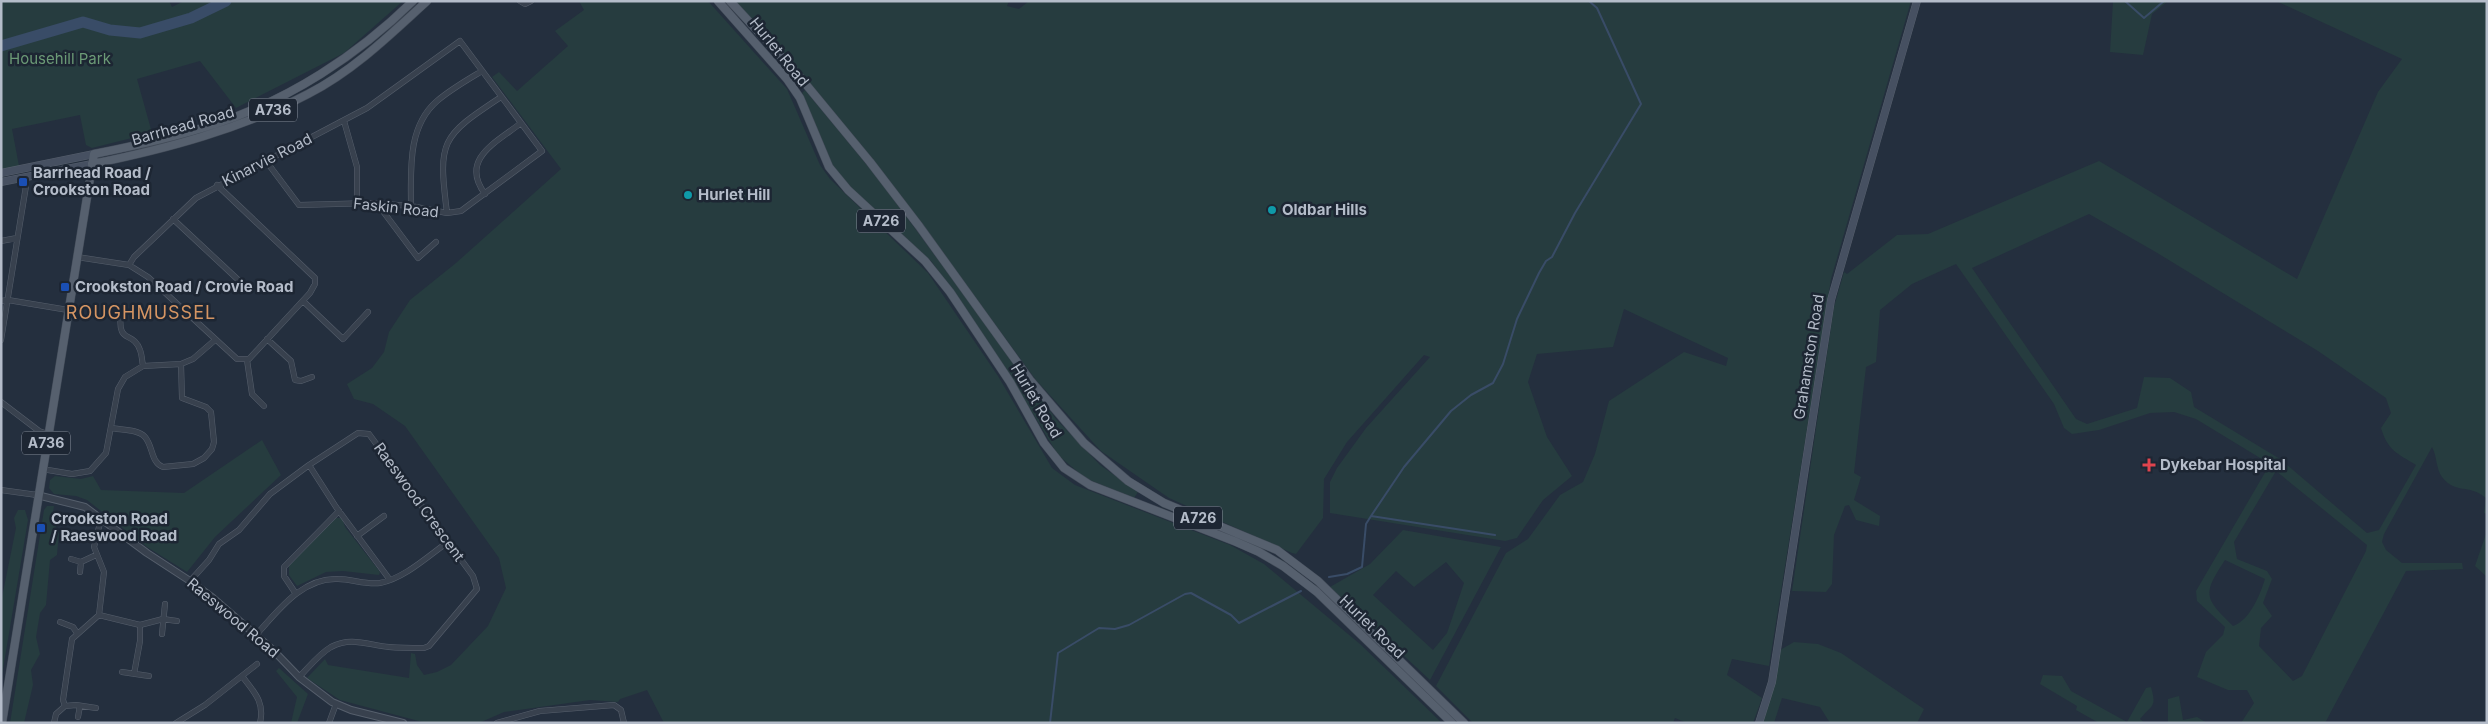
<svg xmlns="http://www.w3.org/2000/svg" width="2488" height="724" font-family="Inter,sans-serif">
  <rect width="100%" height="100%" fill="#242f3e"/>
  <path fill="#263c3f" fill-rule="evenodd" d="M1,1H169L172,7L184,1H403L344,53L236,108L200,61L137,79L152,133L92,148L86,145L80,115L12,129L19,166L1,169Z
    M579,1H708L787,89L820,165L830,179L928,273L998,376L1052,468L1075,485L1230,545L1264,564L1360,644L1442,723H664L647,690L620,699L618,702L590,700L504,712L479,723H426L340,700L307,678L325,659L328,665L409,678L411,653L415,654L417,665L424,675L437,672L451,665L488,626L506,588L499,558L405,426L373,404L354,399L347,384L372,368L384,352L389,332L410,300L456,263L561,169L492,77L499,72L517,91L568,46L555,31L584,10Z
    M734,1H1009L1007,6L1019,9L1029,1H1911L1831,279L1769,666L1732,659L1727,675L1762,698L1753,723H1687L1675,718L1673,723H1473L1436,686L1506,553L1528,539L1560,495L1583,482L1595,454L1609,401L1684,352L1726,366L1728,358L1624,309L1613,347L1537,354L1528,382L1547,437L1572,476L1543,500L1517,538L1505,541L1330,513V482L1337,468L1366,428L1430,357L1424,355L1347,442L1324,479L1323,518L1296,554L1292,553L1169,498L1101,451L1036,380L888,179Z
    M2113,1H2168L2152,14L2143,55L2110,52Z
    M2276,1H2487V514L2484,513L2486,498C2468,483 2456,495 2442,477C2436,469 2437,456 2432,447L2384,534L2382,542L2386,550L2402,563H2462L2463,569L2406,571L2325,723H2241L2254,703L2247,690H2228L2197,677L2206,652L2223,635L2225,627L2197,601L2196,591L2270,464L2196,419L2174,412L2150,413L2099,430L2072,434L2064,428L2054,404L1956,264L1912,284L1880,310L1876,362L1866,367L1854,473L1861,477L1854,500L1880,516L1879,526L1856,520L1849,505L1845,506L1834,535L1832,584L1826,592L1792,591L1834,307L1844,272L1847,274L1897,235L1928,234L2099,161L2297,279L2378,92L2402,59ZM2089,214L2154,251L2318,351L2386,398L2391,413L2381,428C2388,451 2397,453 2416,465L2379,530L2367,533L2280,459L2194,407L2191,392L2170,378L2144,377L2137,408L2087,424L2076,419L1972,268ZM2276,471L2367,545L2366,551L2302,676L2293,681L2259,646L2261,628L2272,616L2263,603L2272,579L2267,571L2237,559L2234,542ZM2225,560L2265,579C2260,595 2250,620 2233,626C2203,597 2203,594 2225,560Z
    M805,90L876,176L1056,419L1100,465L1138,492L1134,498L1085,478L1058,455L1007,371L932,262L854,193L831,164L802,93Z
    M262,440L281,475L215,537L187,572L147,547L87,500L76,496L54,494L49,488L50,480L55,476L81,479L93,476L101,490L184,493Z
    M47,506H54L52,519L59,532L57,555L50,560L46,605L40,613L36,637L40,654L31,670L33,685L24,723H10L44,510Z
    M18,510H25L28,520L1,681V602L16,528L14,518Z
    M336,518H342L345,527L380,572L379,575L343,571L326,572L297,586L289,575V566Z
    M1403,530L1501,547L1430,680L1330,587L1370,564ZM1446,562L1464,583L1447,633L1433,650L1373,595L1396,571L1414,587Z
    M2487,531V577L2475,566Z
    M1794,642L1818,644L1841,653L1924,709L1917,723H1830L1820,707L1782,698L1774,723H1763L1775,681L1780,650Z
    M279,668L308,694L297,723H291L297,697L276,671Z
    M2043,675L2062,676L2071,691L2127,722L2146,688L2151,687C2157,708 2152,704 2140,719L2145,723H2099L2076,710L2077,706L2040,684Z
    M2179,696L2183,720L2197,717L2207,723H2168V699Z"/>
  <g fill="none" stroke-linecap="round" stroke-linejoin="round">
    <path stroke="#394c67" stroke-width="2" d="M2125,1L2144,18L2164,1
      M1371,516L1404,467L1451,411L1471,395L1493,383L1503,364L1517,319L1539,273L1546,261L1552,257L1575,213L1641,104L1597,8L1589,1
      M1329,577L1347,574L1362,567L1366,524L1371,516L1495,535
      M1050,723L1058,653L1099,628L1115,629L1129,625L1185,594L1191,593L1231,615L1239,623L1301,591"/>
    <path stroke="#394c67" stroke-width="11" d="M1,46L83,22L110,30L140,33L191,18L226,1"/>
    <g stroke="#565f6c" stroke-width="6">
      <path id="minor" d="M520,1L525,4L531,1
        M344,121L357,167V202
        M485,194C459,159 497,142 521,123
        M384,204L382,210L418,258L436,242
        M411,206C411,171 407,127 437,101C451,89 467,80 482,71
        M447,213C438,141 440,137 501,97
        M173,219L248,289
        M1,241L17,238
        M77,257L129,265L134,257L196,198L367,108L460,41L542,151L469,205L461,211L447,213L411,206L372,203L299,205L266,161
        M129,265L148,277L237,359H249L310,293L315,284V278L217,185
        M1,301L8,300L68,310
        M303,301L343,339L368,312
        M121,314C117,345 133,330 140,350C142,355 142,361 143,366
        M267,339L291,361L295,380L301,381L312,377
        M1,340L26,186
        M247,360L252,394L264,406
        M1,402L39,431L48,434
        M111,428C121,430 138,429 145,437C153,446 151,463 163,467L193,464L204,458L212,449L214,442L211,412L206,407L182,398L181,364
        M309,465L336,507L390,580
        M42,469L72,474L90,471L106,453L118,389L125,377L143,366L181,364L193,359L215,340
        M1,490L37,495
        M357,536L384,516
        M71,559L81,562L96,555
        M80,572L81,562
        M190,581L209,560L219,544L239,530L270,494L309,465L358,433L369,434L473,576L477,589L429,646L424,648C412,648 400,648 389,647C368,645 351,636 331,647C319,654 309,667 299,677
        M296,594L284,576V567L339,511
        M99,615L140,625V641L134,674
        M60,622L73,627L77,633
        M140,625L163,619L177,621
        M162,634L165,604
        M256,635C277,612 302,577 338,579C352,579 366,585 380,583C405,578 428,556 448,542
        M122,672L149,676
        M242,676C254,692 265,702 260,723
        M96,708L76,705L65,706L63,700L72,639L99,615L104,572L94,547L101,519
        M78,717L80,706
        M54,723L56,714L65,706
        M176,723L205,705L257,664
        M329,723L336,704
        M497,723L540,711L614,705L621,710L624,723"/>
    </g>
    <g stroke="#565f6c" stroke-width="8">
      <path id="tertiary" d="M37,495L85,507L147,553L190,581L213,598L272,649L299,677L332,702L351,710L403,723"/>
    </g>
    <g stroke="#565f6c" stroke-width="8">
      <path id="secondary" d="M1,173L94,154
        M1,182L92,164
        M1759,723L1772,682L1831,300L1917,1"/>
    </g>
    <g stroke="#414a57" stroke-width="9">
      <path id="primary" d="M718,1L787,79L800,98L829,167L848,190L925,261L950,292L1010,382L1044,443L1064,468L1090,485L1234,541L1259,552L1283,566L1317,592L1452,723
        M730,1L799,76L870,162L919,226L1030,380L1084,443L1128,481L1164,503L1277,550L1318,581L1464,723
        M92,164C166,149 241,129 308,94C353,71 390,35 427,1
        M2,723L94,154C134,146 176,137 215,124C289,100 358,55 413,1"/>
    </g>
    <use href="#minor" stroke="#38414e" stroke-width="5"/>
    <use href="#tertiary" stroke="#38414e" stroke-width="6"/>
    <use href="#secondary" stroke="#465061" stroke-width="7"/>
    <use href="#primary" stroke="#56606e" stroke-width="8"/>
  </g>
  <g fill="#1a4fb4" stroke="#1d2633" stroke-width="2">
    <rect x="18" y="177" width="10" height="10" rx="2.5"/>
    <rect x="60" y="282" width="10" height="10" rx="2.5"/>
    <rect x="36" y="523" width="10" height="10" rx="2.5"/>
  </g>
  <g fill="#0f9aa8" stroke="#1d2633" stroke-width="2">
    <circle cx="688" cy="195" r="5"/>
    <circle cx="1272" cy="210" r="5"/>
  </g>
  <path fill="#e0444e" stroke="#1d2633" stroke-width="2" d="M2146.5 457.5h5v5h5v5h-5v5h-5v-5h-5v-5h5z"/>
  <g text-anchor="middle" stroke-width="5" stroke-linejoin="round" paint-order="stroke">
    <g fill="#1d2633" stroke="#878f9c" stroke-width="1">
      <rect x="249" y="98.5" width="48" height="23" rx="4"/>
      <rect x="857" y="209.5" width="48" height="23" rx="4"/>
      <rect x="22" y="431.5" width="48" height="23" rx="4"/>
      <rect x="1174" y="506.5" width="48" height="23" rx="4"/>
    </g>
    <g font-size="14" font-weight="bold" fill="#b4bcc9">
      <text x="273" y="115">A736</text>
      <text x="881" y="226">A726</text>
      <text x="46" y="448">A736</text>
      <text x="1198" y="523">A726</text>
    </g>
    <g font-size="15" fill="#b4bcc9" stroke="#1d2633">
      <text transform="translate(779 52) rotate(51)" y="5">Hurlet Road</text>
      <text transform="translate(183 126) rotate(-16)" y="5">Barrhead Road</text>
      <text transform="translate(267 160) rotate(-27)" y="5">Kinarvie Road</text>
      <text transform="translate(396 208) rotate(6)" y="5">Faskin Road</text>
      <text transform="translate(1809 357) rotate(-81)" y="5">Grahamston Road</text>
      <text transform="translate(1036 401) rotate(59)" y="5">Hurlet Road</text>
      <text transform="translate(419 502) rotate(54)" y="5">Raeswood Crescent</text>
      <text transform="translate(233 618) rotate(40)" y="5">Raeswood Road</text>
      <text transform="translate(1372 627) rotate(44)" y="5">Hurlet Road</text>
    </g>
    <g font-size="15" fill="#6b9a76" stroke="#1d2633">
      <text x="60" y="64">Househill Park</text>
    </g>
    <g font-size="15" font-weight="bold" fill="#b4bcc9" stroke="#1d2633" text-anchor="start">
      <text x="33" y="178">Barrhead Road /<tspan x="33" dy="17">Crookston Road</tspan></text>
      <text x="698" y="200">Hurlet Hill</text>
      <text x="1282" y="215">Oldbar Hills</text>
      <text x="75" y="292">Crookston Road / Crovie Road</text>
      <text x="2160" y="470">Dykebar Hospital</text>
      <text x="51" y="524">Crookston Road<tspan x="51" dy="17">/ Raeswood Road</tspan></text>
    </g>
    <g font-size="18" letter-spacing="1" fill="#d59563" stroke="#1d2633">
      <text x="141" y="319">ROUGHMUSSEL</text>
    </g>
  </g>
  <rect width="2488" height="724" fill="none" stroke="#b4bcc9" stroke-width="5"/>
</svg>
